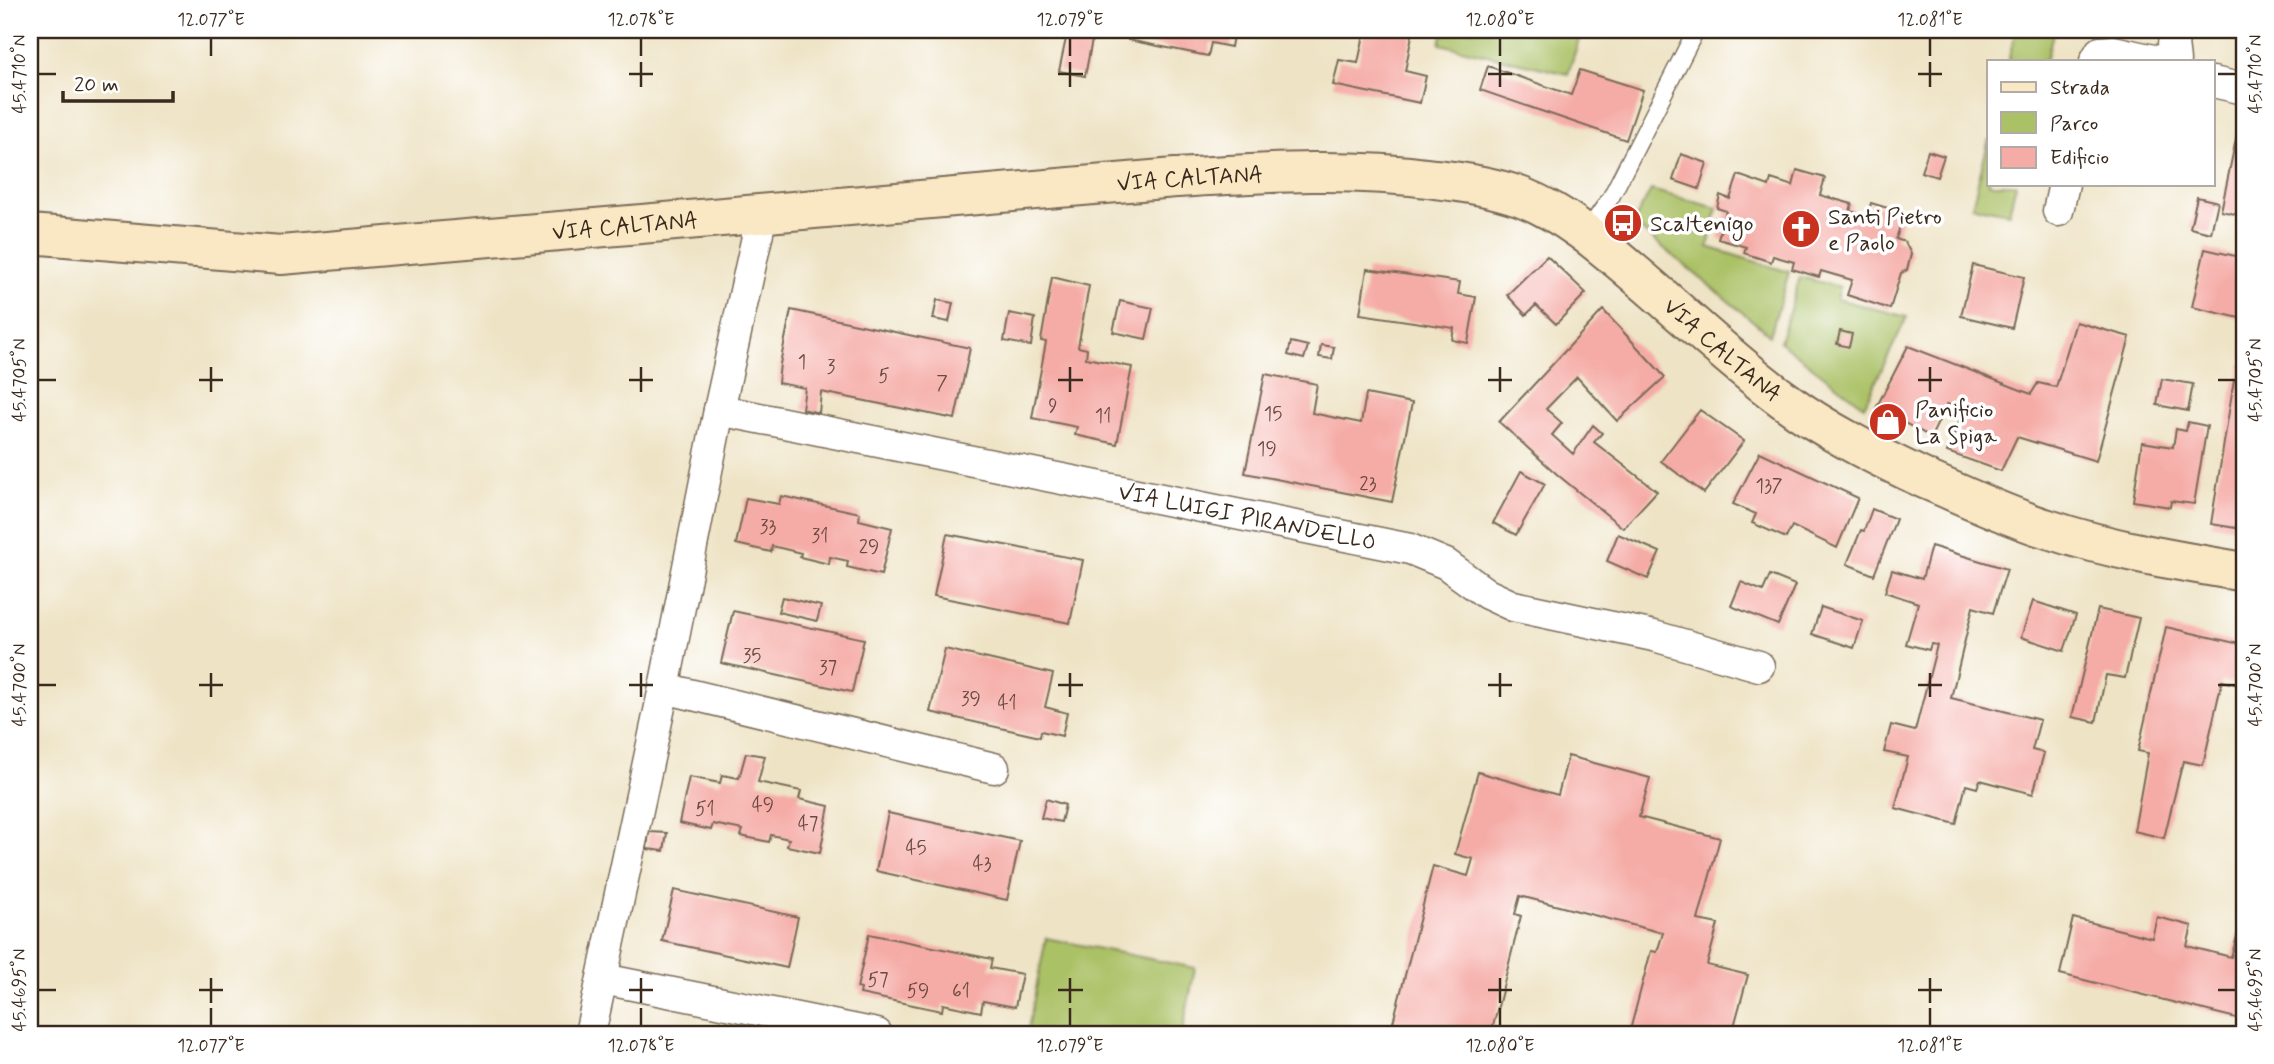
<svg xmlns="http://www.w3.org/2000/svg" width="2274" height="1064" font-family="Mynerve,sans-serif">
  <rect width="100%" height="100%" fill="#fff"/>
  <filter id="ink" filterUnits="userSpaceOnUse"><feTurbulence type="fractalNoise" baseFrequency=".0143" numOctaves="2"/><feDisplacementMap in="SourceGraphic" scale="14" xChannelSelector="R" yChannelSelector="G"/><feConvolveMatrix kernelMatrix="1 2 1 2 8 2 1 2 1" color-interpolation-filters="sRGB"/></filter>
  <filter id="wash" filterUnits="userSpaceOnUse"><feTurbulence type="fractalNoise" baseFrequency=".00686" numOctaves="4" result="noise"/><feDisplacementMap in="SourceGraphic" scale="28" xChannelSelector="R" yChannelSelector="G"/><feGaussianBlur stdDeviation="1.57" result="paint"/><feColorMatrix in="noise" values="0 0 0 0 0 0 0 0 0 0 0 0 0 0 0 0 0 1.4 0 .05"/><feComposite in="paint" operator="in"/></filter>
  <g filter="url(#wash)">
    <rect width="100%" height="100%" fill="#eee3c5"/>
    <path fill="#abc166" stroke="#737642" stroke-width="2" d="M1443,30H1582L1568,74L1440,44Z
      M2016,30H2037L2053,33L2046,61H2008Z
      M1989,139V184H2016L2009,213L1972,206Z
      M1651,190L1717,208L1708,247L1789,272L1770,335L1633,223Z
      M1800,277L1840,287L1837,299L1907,317L1864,406L1780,342Z
      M1046,938L1195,968L1182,1034H1027Z"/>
    <g id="blocks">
      <path fill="#f5aba6" d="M1051,30H1094L1085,76L1059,71L1067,34Z
        M1130,30H1234L1231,47L1211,43L1208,56L1128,40Z
        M1365,30H1413L1405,71L1426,76L1420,103L1333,85L1339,60L1358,63Z
        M1488,66L1571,95L1580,70L1643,90L1626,140L1480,90Z
        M2238,129L2244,131V216L2221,211Z
        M1928,151L1944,156L1937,177L1921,172Z
        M1681,154L1707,163L1699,189L1673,180Z
        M1797,170L1825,178L1820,195L1852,204L1850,211L1867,216L1871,203L1904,213L1896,239L1905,242L1911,254L1907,270L1901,273L1890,309L1847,295L1852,280L1821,271L1819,277L1792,269L1794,262L1773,256L1771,262L1744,253L1746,247L1718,239L1726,211L1717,208L1720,195L1730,199L1738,175L1769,186L1771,179L1793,186Z
        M2197,197L2218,202L2211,233L2190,228Z
        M2205,249L2244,258V319L2192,307Z
        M1547,256L1586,293L1556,324L1536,305L1526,315L1507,295Z
        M1973,265L2024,277L2012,328L1961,316Z
        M1367,269L1460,282L1458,294L1476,297L1468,343L1452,340L1454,328L1360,314Z
        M1052,277L1089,286L1078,347L1087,349L1086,358L1132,367L1117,444L1075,435L1077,427L1032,418L1046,342L1041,341Z
        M937,300L953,303L949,322L933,319Z
        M1120,301L1153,308L1146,339L1113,332Z
        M791,310L970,348L955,419L821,392L819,413L802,409L805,388L778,383L780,364Z
        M1603,310L1665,377L1617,421L1577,377L1546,409L1562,423L1552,435L1573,454L1593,425L1602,433L1594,442L1657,491L1623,528L1559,476L1499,422Z
        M1009,313L1035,318L1031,346L1004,341Z
        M2076,322L2130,337L2096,461L2017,437L2001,471L1947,452L1964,409L1947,404L1931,437L1876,408L1908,346L2031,394L2038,383L2056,387Z
        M1840,331L1852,334L1849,347L1837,344Z
        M1291,342L1308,346L1304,359L1288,355Z
        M1321,345L1334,347L1332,359L1319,357Z
        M2241,364H2244V524L2237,523L2236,528L2211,524L2234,380H2238Z
        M1265,374L1317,384L1312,413L1361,423L1366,394L1412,403L1392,502L1245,473Z
        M2162,379L2193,384L2188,411L2157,405Z
        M1700,410L1744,441L1704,493L1661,461Z
        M2188,422L2207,426L2194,504L2171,501L2170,507L2133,501L2142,442L2173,447L2176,429L2186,431Z
        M1760,452L1858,498L1837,548L1792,526L1786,538L1752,523L1756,514L1733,504Z
        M1521,471L1545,484L1516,535L1493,523Z
        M781,496L860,513L859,520L892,528L881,575L847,567L848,561L830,557L829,564L800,557L801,553L772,546L771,552L736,544L746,498L779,504Z
        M1872,509L1896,519L1874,575L1847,564L1861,530L1864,531Z
        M947,534L1083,560L1070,623L934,596Z
        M1618,534L1660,552L1648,579L1607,561Z
        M1931,546L2007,569L1993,613L1973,607L1951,698L2040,720L2032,750L2044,753L2033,794L1980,780L1977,788L1966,785L1956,824L1895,808L1908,757L1884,752L1891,725L1915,731L1937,645L1931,644L1929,650L1906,644L1918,603L1885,592L1892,570L1922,579Z
        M1770,575L1795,585L1778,625L1731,606L1741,582L1763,591Z
        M782,597L821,606L817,621L778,612Z
        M2033,601L2076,615L2064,651L2021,637Z
        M1821,607L1863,621L1854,648L1812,634Z
        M2098,609L2139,618L2125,678L2106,675L2096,722L2072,717Z
        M733,611L864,639L852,692L721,663Z
        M2166,627L2244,645V705L2240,703L2243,686L2222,681L2203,765L2183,761L2164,838L2134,831L2148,753L2138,751Z
        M945,649L1053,674L1045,707L1067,713L1062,736L1041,731L1040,737L930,712Z
        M746,753L765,756L758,782L801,791L799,799L829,806L820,853L787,846L789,839L771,835L769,842L741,836L743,830L713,824L711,830L679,823L689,777L720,783L722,775L739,778Z
        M1568,756L1650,778L1639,817L1720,838L1698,920L1718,924L1707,965L1748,975L1732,1034H1629L1651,951L1657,952L1663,933L1520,896L1515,914L1521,916L1491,1034H1390L1433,866L1468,876L1473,859L1455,854L1478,772L1558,795Z
        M1046,799L1065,805L1061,822L1041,818Z
        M888,813L1020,841L1007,900L876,871Z
        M649,832L667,833L664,851L647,849Z
        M674,890L798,917L787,968L662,941Z
        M2244,913V1020L2060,974L2073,918L2152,938L2157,917L2192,926L2187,946L2231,957Z
        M869,934L992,959L990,968L1022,974L1015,1007L983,1001L981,1012L943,1004L942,1011L860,994L861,989L857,988Z"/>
    </g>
  </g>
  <g filter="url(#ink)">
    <use href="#blocks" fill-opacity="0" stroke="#7a6b58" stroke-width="2"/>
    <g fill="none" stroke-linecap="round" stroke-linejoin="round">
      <g stroke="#7a6b58" stroke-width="19">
        <path id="lane" d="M1586,233L1611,197L1696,30"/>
      </g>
      <g stroke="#7a6b58" stroke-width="33">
        <g id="street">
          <path d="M2095,61L2100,52L2113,51L2158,61"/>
          <path d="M2175,61L2173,44L2176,30"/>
          <path d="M2213,82L2244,89"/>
          <path d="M2058,211L2064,184"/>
          <path id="s1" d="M719,410L1410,549L1446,564L1487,594L1513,606L1654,636L1759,666"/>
          <path d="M664,688L994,768"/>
          <path d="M603,979L877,1034"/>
          <path d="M590,1034L664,688L719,410L762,214"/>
        </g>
      </g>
      <g stroke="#7a6b58" stroke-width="42">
        <g id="secondary">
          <path id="s2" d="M30,234L281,255L1175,178C1262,173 1348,167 1435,179C1464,182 1494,187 1522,197C1565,214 1599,243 1634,273C1684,315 1731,361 1783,399C1827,432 1878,457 1927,480C1967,497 2006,516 2048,529C2111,550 2178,561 2244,572"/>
        </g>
      </g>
      <use href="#lane" stroke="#fff" stroke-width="16"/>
      <use href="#street" stroke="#fff" stroke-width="30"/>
      <use href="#secondary" stroke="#fae7c3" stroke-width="38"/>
    </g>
  </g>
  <path fill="none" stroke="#3b2a1e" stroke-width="2.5" d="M211,38V56M641,38V56M1070,38V56M1500,38V56M1930,38V56M641,62V87M1070,62V87M1500,62V87M1930,62V87M38,74H56M629,74H653M1058,74H1083M1488,74H1512M1918,74H1942M2218,74H2236M211,367V392M641,367V392M1070,367V392M1500,367V392M1930,367V392M38,380H56M199,380H223M629,380H653M1058,380H1083M1488,380H1512M1918,380H1942M2218,380H2236M211,673V697M641,673V697M1070,673V697M1500,673V697M1930,673V697M38,685H56M199,685H223M629,685H653M1058,685H1083M1488,685H1512M1918,685H1942M2218,685H2236M211,978V1003M641,978V1003M1070,978V1003M1500,978V1003M1930,978V1003M38,990H56M199,990H223M629,990H653M1058,990H1083M1488,990H1512M1918,990H1942M2218,990H2236M211,1008V1026M641,1008V1026M1070,1008V1026M1500,1008V1026M1930,1008V1026"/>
  <defs>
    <g id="bus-disc" transform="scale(2.0125)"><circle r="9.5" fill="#c8321e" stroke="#fff"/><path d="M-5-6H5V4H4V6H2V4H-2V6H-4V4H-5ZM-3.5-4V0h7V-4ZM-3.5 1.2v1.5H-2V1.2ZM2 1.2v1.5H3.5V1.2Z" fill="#fff"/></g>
    <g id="church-disc" transform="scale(2.0125)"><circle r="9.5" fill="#c8321e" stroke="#fff"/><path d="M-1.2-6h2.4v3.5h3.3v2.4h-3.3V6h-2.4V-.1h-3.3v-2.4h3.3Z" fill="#fff"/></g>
    <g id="shop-disc" transform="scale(2.0125)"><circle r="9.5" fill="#c8321e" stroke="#fff"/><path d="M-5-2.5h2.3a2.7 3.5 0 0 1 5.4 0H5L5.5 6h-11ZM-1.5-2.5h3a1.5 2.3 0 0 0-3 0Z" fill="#fff"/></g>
  </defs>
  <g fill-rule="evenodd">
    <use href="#bus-disc" x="1623" y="223"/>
    <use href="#church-disc" x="1801" y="229"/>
    <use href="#shop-disc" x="1888" y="422"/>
  </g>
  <g text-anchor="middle" stroke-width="7" stroke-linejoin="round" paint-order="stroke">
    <g font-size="19" fill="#6a4a40">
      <text x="802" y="368">1</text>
      <text x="831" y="373">3</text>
      <text x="884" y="382">5</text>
      <text x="942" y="389">7</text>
      <text x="1053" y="412">9</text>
      <text x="1273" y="420">15</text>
      <text x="1103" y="422">11</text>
      <text x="1267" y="455">19</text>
      <text x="1368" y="490">23</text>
      <text x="1769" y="492">137</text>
      <text x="768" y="533">33</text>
      <text x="820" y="542">31</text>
      <text x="869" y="553">29</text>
      <text x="752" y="662">35</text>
      <text x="828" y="674">37</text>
      <text x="971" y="705">39</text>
      <text x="1007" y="709">41</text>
      <text x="763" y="811">49</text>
      <text x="705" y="815">51</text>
      <text x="808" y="830">47</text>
      <text x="916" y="854">45</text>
      <text x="982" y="870">43</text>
      <text x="878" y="986">57</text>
      <text x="918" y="997">59</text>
      <text x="961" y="997">61</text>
    </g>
    <g font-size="23" fill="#3b2a1e" stroke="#fff">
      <text dy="8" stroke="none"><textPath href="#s2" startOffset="1164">VIA CALTANA</textPath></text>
      <text dy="8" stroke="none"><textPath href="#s2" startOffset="597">VIA CALTANA</textPath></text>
      <text dy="8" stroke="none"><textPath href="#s2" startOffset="1752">VIA CALTANA</textPath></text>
      <text dy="8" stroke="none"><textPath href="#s1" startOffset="539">VIA LUIGI PIRANDELLO</textPath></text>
    </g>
    <g font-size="23" fill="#3b2a1e" stroke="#fff" text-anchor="start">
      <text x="1828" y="224">Santi Pietro<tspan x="1828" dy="26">e Paolo</tspan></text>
      <text x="1650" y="231">Scaltenigo</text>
      <text x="1915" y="417">Panificio<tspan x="1915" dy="26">La Spiga</tspan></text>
    </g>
  </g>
  <rect width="2274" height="1064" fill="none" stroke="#fff" stroke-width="77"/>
  <rect x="1987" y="60" width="228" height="126" fill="#ffffff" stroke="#b1aaa5" stroke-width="2"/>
  <rect x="2001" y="82" width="35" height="10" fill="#fae7c3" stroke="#b1aaa5" stroke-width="2"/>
  <text x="2050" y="94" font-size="21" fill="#3b2a1e">Strada</text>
  <rect x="2001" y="112" width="35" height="21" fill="#abc166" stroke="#b1aaa5" stroke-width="2"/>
  <text x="2050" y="130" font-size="21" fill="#3b2a1e">Parco</text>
  <rect x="2001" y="147" width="35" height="21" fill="#f5aba6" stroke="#b1aaa5" stroke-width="2"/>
  <text x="2050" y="164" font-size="21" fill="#3b2a1e">Edificio</text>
  <path d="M63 91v10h110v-10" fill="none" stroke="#3b2a1e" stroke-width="3.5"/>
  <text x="74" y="91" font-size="21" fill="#3b2a1e" stroke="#ffffff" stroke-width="5" paint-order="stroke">20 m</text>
  <rect x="38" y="38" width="2198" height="988" fill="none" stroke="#3b2a1e" stroke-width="2.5"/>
  <g font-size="18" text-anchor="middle" fill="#3b2a1e">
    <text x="211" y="25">12.077°E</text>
    <text x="641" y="25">12.078°E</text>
    <text x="1070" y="25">12.079°E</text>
    <text x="1500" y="25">12.080°E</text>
    <text x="1930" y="25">12.081°E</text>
    <text transform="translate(19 74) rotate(-90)" y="6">45.4710°N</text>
    <text transform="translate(2255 74) rotate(-90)" y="6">45.4710°N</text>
    <text transform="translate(19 380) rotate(-90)" y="6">45.4705°N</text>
    <text transform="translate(2255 380) rotate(-90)" y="6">45.4705°N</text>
    <text transform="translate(19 685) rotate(-90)" y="6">45.4700°N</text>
    <text transform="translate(2255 685) rotate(-90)" y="6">45.4700°N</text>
    <text transform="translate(19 990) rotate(-90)" y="6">45.4695°N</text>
    <text transform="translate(2255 990) rotate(-90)" y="6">45.4695°N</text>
    <text x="211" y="1051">12.077°E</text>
    <text x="641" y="1051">12.078°E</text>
    <text x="1070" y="1051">12.079°E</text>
    <text x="1500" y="1051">12.080°E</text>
    <text x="1930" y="1051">12.081°E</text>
  </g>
</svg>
